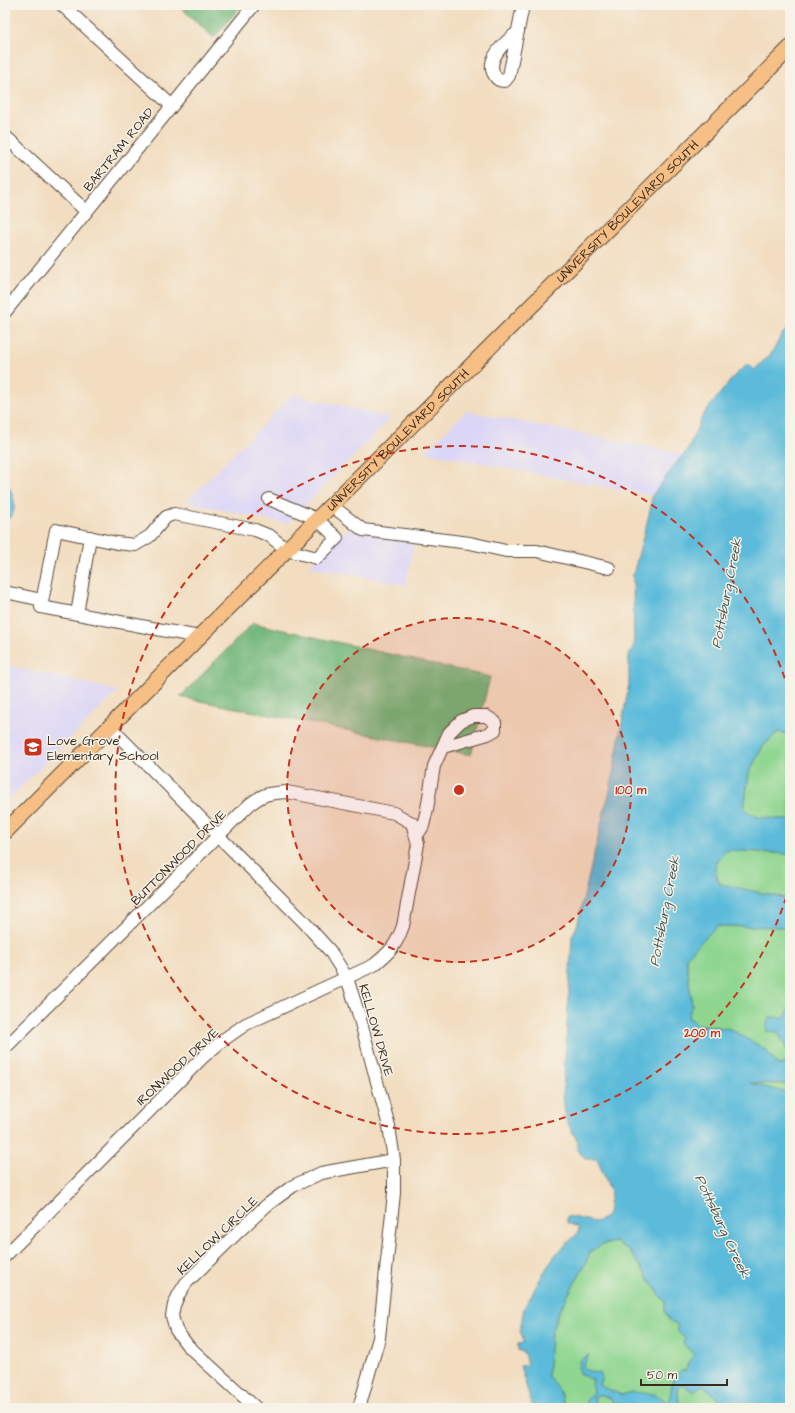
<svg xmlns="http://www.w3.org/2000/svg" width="795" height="1413" font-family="'Architects Daughter',sans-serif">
  <rect width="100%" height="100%" fill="#f7f3e8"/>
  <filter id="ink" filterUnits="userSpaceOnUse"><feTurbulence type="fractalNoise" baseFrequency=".025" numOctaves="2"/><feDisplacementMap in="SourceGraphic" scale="8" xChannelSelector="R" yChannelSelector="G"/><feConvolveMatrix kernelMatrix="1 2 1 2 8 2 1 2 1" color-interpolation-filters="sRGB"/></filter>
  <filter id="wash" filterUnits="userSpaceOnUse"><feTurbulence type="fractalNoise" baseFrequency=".012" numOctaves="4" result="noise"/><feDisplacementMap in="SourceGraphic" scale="16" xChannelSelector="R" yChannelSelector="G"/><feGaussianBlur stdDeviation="0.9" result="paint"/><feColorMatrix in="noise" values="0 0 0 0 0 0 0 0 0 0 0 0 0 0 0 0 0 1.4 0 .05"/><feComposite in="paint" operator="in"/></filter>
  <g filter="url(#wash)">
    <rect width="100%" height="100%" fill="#f2ddc0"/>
    <path fill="#dbd6f7" d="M293,394L391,418L287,524L186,502Z
      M466,411L684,454L652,496L425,452Z
      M347,529L414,543L406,585L309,566Z
      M5,665L118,691L5,803Z"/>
    <path fill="#8fd690" stroke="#658057" d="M778,732L790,734V820L757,817L744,809L749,773L763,746Z
      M727,850L790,854V899L720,884C712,867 714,863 727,850Z
      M717,926L790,927V1005L785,1018L766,1031L778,1032L790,1056V1063L778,1065L765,1049L730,1029L697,1024L688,1017L692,1005L686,957Z
      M748,1083L790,1084V1095L784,1092Z
      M615,1242L629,1250L665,1302V1312L669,1320L677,1324L678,1331L685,1339L683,1343L694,1355L687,1365L686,1371L673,1379L669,1403L641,1393L631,1392L622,1395L600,1386L602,1378L586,1370L583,1366L588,1355L578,1367L593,1379L592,1386L593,1392L585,1403L586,1408H563V1403L548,1376L551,1333L558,1313L584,1266L591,1251L603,1244Z
      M684,1385H703L716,1396L719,1401L712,1408H682C678,1402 677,1393 679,1386Z
      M597,1395L609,1398L613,1401L609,1408H596L594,1397Z"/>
    <path fill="#73b77a" stroke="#57704c" d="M178,5H242L214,38Z
      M253,623L490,677L471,755L180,697Z"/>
    <path fill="#5cbbda" stroke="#4c727c" d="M790,326V734L778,732L763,746L749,773L744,809L757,817L790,820V854L727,850C714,863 712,867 720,884L790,899V927L717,926L686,957L692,1005L688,1017L697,1024L730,1029L765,1049L778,1065L790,1063V1084L750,1083L784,1092L790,1095V1408H712L719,1401L716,1396L703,1385L693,1392L684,1385L679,1386C677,1393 678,1402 682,1408H649L645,1406L642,1408H625L619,1403L617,1408H609L613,1401L609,1398L598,1395L594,1397L596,1408H586L585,1403L593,1392L592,1386L593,1380L581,1375L578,1367L580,1360L589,1355L583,1366L586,1370L600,1374L602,1378L600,1386L622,1395L631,1392L655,1394L669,1403L673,1379L681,1370L686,1371L687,1365L694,1355L683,1343L685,1339L678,1331L677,1324L669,1320L665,1312V1302L629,1250L615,1242L603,1244L591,1251L584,1266L558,1313L551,1333L548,1376C556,1386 564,1394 563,1408H533L520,1366L527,1365L524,1353L518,1350V1344L523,1343V1338L520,1331L524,1308L543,1274L555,1255L578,1233L579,1227L567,1223V1216L595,1222L605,1218L608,1214L611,1192L597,1159H586L577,1150L578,1142L566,1120L563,1095L572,936L577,926L606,804L609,796L629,684V655L634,646L633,575L650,511L652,496L677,462L687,451L703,415L735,375L748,364L754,370L772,353L782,334Z
      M5,479C11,489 18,504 12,515C11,517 7,520 5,521Z
      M790,1005V1056L778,1032L766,1031L769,1017L785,1018Z"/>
  </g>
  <g filter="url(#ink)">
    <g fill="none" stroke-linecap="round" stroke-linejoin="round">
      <g stroke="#564536" stroke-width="14">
        <path id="minor" d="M62,5L172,106
          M518,32C506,41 484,60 495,76C497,80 500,81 505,81L509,76L523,5
          M5,136L86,211
          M5,312L254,5
          M331,505L363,530L470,543L506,551H537L609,568
          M5,592L42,600
          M77,614L90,537
          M199,637L41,607L56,530L117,543L135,545L150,536L166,517L174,514L255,530L270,536L287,550L317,558L337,538L317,519L269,499
          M109,726L304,922L330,951L347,978L358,1012L389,1126L394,1160V1193L379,1338L359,1408
          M416,837L423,826L427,809L434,766L449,733L461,721L473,716H486L495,722V730L488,734L443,747
          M5,1048L249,805C263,794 268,793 287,792L394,813L412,823L418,844L403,926C396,946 390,952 374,965L246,1024L223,1040L202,1058L5,1256
          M256,1408L188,1346L176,1330L172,1316L174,1305L179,1294L186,1283L239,1231L267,1205L293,1186L321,1173L394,1160"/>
      </g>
      <g stroke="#564536" stroke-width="17">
        <g id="major">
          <path id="s1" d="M5,832L199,637L790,48"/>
        </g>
      </g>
      <use href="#minor" stroke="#fff" stroke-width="12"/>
      <use href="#major" stroke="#f5bf86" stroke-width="15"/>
    </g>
  </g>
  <circle cx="459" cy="790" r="172" fill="#c8321e" fill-opacity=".12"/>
  <g fill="none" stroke="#c8321e" stroke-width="2" stroke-dasharray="7 5">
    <circle cx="459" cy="790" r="172"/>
    <path d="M790 885A344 344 0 1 1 790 695"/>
  </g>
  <defs>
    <g id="school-square" transform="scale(1)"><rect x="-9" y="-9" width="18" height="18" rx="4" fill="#c8321e" stroke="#f7f3e8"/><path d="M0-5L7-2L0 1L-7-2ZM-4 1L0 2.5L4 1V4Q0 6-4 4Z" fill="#fff"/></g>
  </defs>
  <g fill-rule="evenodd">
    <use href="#school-square" x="33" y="747"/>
  </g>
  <g text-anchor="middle" stroke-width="3" stroke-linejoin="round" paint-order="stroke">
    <g font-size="13" fill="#3b2a1e" stroke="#f7f3e8">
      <text transform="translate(118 149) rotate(-51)" y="5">BARTRAM ROAD</text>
      <text dy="5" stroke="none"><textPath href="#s1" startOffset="879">UNIVERSITY BOULEVARD SOUTH</textPath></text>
      <text dy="5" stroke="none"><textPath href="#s1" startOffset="555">UNIVERSITY BOULEVARD SOUTH</textPath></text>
      <text transform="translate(178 857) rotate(-45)" y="5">BUTTONWOOD DRIVE</text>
      <text transform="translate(377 1030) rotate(74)" y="5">KELLOW DRIVE</text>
      <text transform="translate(177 1066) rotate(-43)" y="5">IRONWOOD DRIVE</text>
      <text transform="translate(217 1235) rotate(-44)" y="5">KELLOW CIRCLE</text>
    </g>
    <g font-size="13" fill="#3b2a1e" stroke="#f7f3e8" text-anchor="start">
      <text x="47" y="745">Love Grove<tspan x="47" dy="15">Elementary School</tspan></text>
    </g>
    <g font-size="14" font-style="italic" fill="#455656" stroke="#f7f3e8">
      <text transform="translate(726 593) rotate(-79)" y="5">Pottsburg Creek</text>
      <text transform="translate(664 911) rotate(-79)" y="5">Pottsburg Creek</text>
      <text transform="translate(723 1226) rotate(65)" y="5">Pottsburg Creek</text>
    </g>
  </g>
  <circle cx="459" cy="790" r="6" fill="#c8321e" stroke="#f7f3e8" stroke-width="2"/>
  <g font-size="12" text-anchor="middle" font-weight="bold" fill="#c8321e" stroke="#f7f3e8" stroke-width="3" stroke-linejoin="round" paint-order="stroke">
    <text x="631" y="794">100 m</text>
    <text x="702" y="1037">200 m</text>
  </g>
  <rect width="795" height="1413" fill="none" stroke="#f7f3e8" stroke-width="20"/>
  <path d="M641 1379v6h86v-6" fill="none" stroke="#3b2a1e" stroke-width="2"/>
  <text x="647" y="1379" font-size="12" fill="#3b2a1e" stroke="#f7f3e8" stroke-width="3" paint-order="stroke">50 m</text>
</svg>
